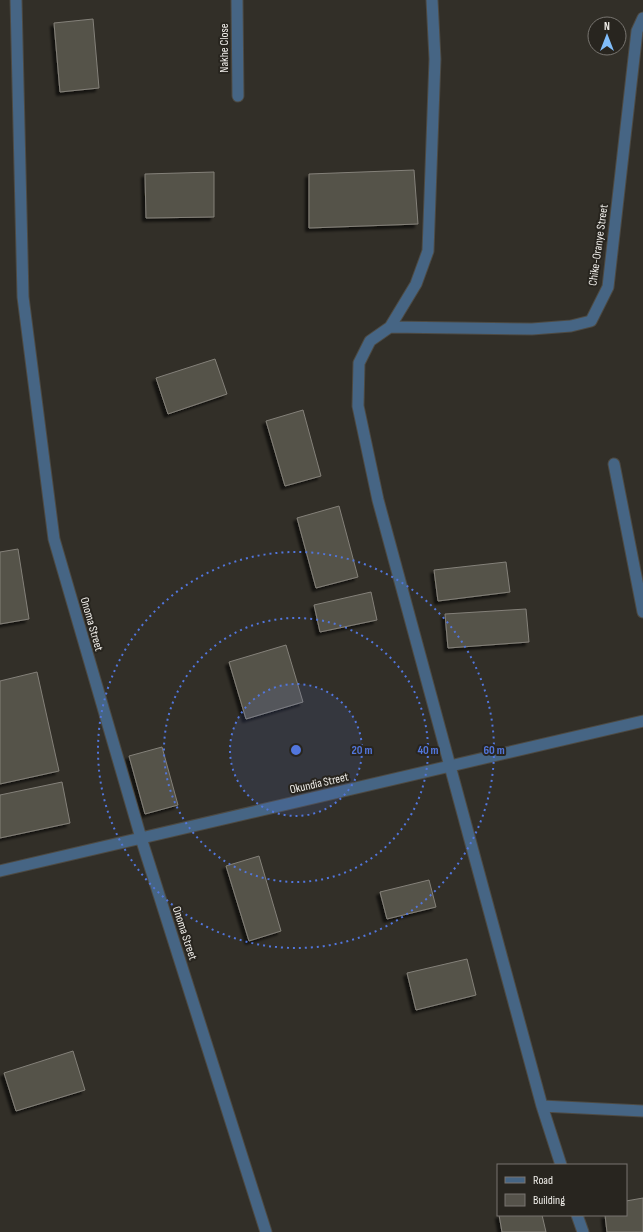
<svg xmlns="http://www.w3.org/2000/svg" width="643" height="1232" font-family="'Sofia Sans Condensed',sans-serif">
  <defs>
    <filter id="shadow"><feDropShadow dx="-3.5" dy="3.5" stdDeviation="1" flood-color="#0009"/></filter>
  </defs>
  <rect width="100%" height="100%" fill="#322f28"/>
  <path fill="#55524a" stroke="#848179" filter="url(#shadow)" d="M93,19L99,88L60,92L54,23Z
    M414,170L418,224L309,228V174Z
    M214,172V217L146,218L145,174Z
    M215,359L227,394L168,414L156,378Z
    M303,410L321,476L285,486L266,421Z
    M339,506L358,577L316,588L297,518Z
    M18,549L29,619L0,624V552Z
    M506,562L510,592L438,601L434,570Z
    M371,592L377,620L320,632L314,605Z
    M526,609L529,642L448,648L445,614Z
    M286,645L303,702L246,719L229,662Z
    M37,672L59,771L0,784V681Z
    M162,747L178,805L145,814L129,756Z
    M62,782L70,823L0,838V795Z
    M259,856L281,931L249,941L226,866Z
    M429,880L436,907L387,919L380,892Z
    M467,959L476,995L416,1010L407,973Z
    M73,1051L85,1090L16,1111L4,1073Z
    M643,1198V1232H607L605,1215H626V1201Z
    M499,1215H542L546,1232H502Z"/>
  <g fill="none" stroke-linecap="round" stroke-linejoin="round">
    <g stroke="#4d4a43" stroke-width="13">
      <path id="minor" d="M16,0L23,297L54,539L141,838L266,1232
        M237,0L238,96
        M432,0L435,59L428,251L416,284L390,327L370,341L359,363L358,406L378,500L542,1106L561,1165
        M390,327L532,329L571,326L591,321L608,287L637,31L643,18
        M614,464L643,612
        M0,871L643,721
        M542,1106L643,1111
        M577,1215L583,1232"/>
    </g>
    <use href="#minor" stroke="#466584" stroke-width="11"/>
  </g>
  <circle cx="296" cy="750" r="66" fill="#5276dc" fill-opacity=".12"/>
  <g fill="none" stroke="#5276dc" stroke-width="2" stroke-dasharray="2 4">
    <circle cx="296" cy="750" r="66"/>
    <circle cx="296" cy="750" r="132"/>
    <circle cx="296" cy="750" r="198"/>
  </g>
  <g text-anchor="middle" stroke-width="4" stroke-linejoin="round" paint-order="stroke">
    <g font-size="12" fill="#f0eeea" stroke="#28251f">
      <text transform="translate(224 48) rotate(-90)" y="4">Nakhe Close</text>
      <text transform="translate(598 245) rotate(-82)" y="4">Chike-Oranye Street</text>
      <text transform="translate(92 624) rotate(74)" y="4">Onoma Street</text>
      <text transform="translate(319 783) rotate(-13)" y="4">Okundia Street</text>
      <text transform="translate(185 933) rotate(72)" y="4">Onoma Street</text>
    </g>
  </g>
  <circle cx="296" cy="750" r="6" fill="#5276dc" stroke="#28251f" stroke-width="2"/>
  <g font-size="12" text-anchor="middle" font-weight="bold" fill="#5276dc" stroke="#28251f" stroke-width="4" stroke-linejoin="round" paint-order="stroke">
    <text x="362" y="754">20 m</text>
    <text x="428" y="754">40 m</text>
    <text x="494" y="754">60 m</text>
  </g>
  <rect x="497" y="1164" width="130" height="52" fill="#28251f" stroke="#787570"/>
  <rect x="505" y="1177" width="20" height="6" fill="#466584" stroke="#787570"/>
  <text x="533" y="1184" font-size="12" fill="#f0eeea">Road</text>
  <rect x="505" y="1194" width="20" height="12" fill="#55524a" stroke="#787570"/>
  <text x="533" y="1204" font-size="12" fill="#f0eeea">Building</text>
  <g transform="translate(607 36)"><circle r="19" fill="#28251f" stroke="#787570"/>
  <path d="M0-3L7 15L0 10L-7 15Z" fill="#80bdfa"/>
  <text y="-6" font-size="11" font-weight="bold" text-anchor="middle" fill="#f0eeea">N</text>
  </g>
</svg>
